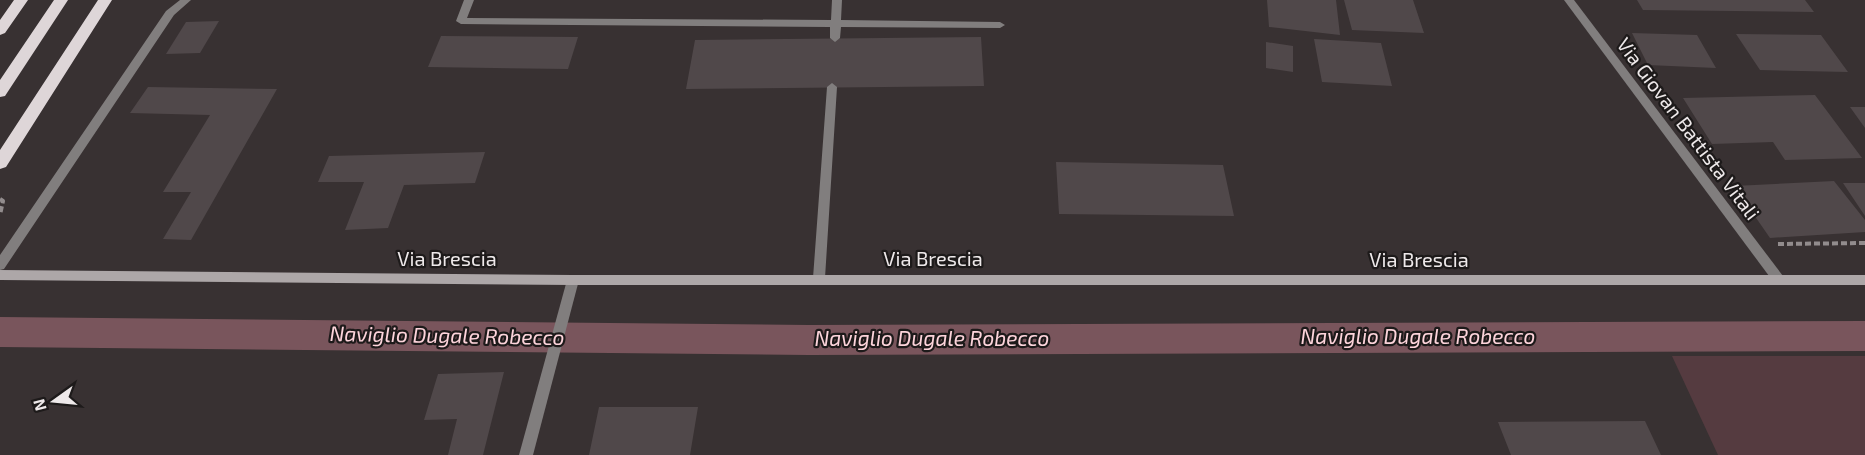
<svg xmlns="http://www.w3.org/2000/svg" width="1865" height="455" font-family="'Exo 2',sans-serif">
  <rect width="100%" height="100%" fill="#383132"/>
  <path fill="#553b40" d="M1672,356H1865V455H1718Z"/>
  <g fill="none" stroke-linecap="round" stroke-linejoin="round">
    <path fill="#79555c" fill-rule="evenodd" d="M0,317L809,325L1865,321V351L809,355L0,347Z"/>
  </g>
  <path fill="#50484a" d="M1267,0H1336L1340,35L1269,27Z
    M1344,0H1413L1424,33L1352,30Z
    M1637,0H1805L1814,12L1643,10Z
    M219,21L200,53L166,54L186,22Z
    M1632,33L1697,35L1716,68L1648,65Z
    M1736,34L1821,35L1848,72L1760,70Z
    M441,36L578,37L568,69L428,67Z
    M981,37L984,86L686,89L695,40Z
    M1314,39L1381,43L1392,86L1322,82Z
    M1266,42L1293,46V72L1266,68Z
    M148,87L277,89L191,240L163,239L191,192H163L210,115L130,113Z
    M1815,95L1862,158L1785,160L1773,142L1712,144L1683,98Z
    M1850,107H1865V128Z
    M485,152L475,183L404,185L388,228L345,230L364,182H318L329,156Z
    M1056,162L1223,165L1234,216L1059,214Z
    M1834,181L1865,220V232L1770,238L1734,186Z
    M1843,183H1865V216Z
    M504,372L483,455H448L457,419L424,420L438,374Z
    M599,407H698L690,455H589Z
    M1645,421L1661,455H1511L1498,422Z"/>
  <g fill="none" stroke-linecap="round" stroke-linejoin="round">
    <path stroke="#928c8d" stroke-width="4" stroke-dasharray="6 3" stroke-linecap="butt" d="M0,199L3,201L0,215
      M1778,244L1865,243"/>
    <path fill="#817e7e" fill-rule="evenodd" d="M180,0H191L174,15L4,269L0,270V255L166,11Z
      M464,0H474L467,18L831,20L832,0H842L841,20L1000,22L1005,25L1000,28L841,27L840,38L835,42L830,38V27L461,24L456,21Z
      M832,83L837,87L825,278L823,282L819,283L815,282L813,278L827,87Z"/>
    <path fill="#817e7e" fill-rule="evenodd" d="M1564,0H1574L1783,276L1785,280L1783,284L1779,285L1775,284Z"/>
    <path fill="#817e7e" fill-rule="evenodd" d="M573,275L577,276L579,280L533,455H519L567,280L569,276Z"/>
    <path fill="#ada7a8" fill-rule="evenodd" d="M0,270L573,275H1865V285H573L0,280Z"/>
    <path fill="#ded6d8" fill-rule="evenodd" d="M14,0H28L5,33L0,35V20Z
      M54,0H68L5,96L0,97V80Z
      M98,0H112L6,167L0,169V150Z"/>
  </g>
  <g text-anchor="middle" stroke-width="4.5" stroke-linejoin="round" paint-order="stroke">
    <g font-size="20" fill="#eee9ea" stroke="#1d1a1a">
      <text transform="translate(1688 129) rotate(53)" y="7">Via Giovan Battista Vitali</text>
      <text x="447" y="266">Via Brescia</text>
      <text x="933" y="266">Via Brescia</text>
      <text x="1419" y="267">Via Brescia</text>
    </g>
    <g font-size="21" font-style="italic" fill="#fdd4db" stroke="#1d1a1a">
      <text transform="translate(447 336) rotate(1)" y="7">Naviglio Dugale Robecco</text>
      <text x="1418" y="344">Naviglio Dugale Robecco</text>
      <text x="932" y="346">Naviglio Dugale Robecco</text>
    </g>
  </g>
  <g transform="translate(54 401) rotate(255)" stroke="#1d1a1a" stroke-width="4.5" paint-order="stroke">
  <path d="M0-4.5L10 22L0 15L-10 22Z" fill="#eee9ea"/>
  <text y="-9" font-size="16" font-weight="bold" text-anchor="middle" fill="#eee9ea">N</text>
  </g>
</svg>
